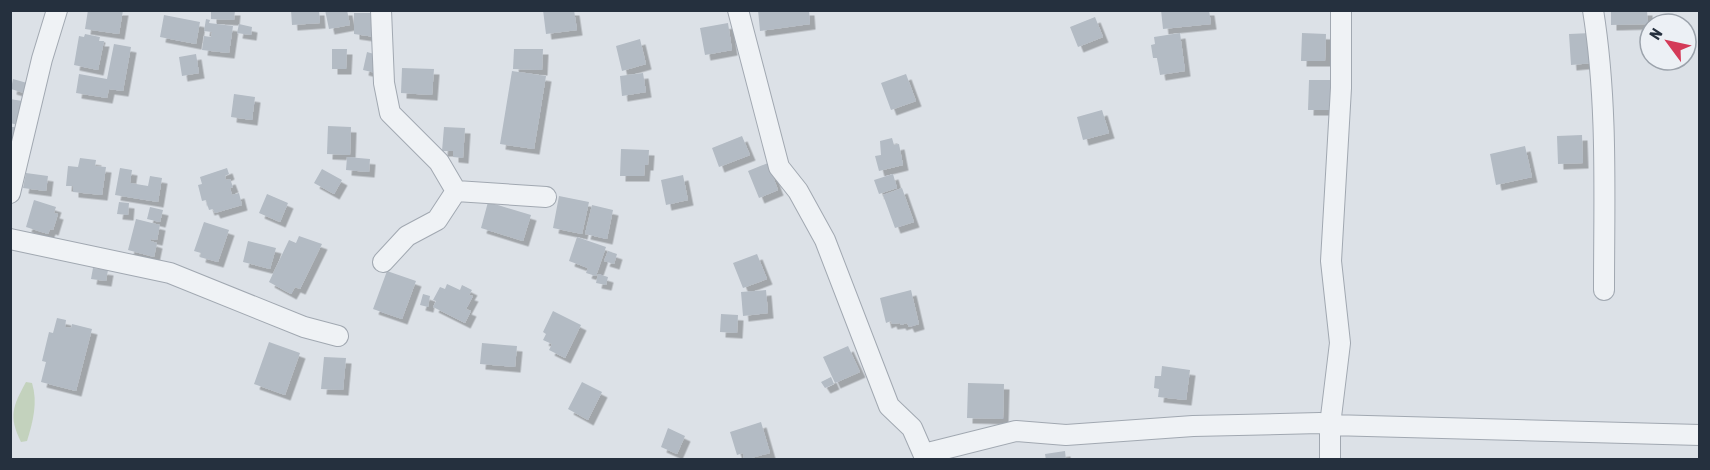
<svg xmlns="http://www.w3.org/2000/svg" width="1710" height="470" font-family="'Asap Condensed',sans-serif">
  <defs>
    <filter id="shadow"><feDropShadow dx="5.5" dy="5.5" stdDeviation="0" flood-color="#0004"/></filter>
  </defs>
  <rect width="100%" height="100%" fill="#dce1e7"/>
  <path fill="#c3d2bd" d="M26,382L32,383C38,402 33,422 27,441L21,442C8,416 13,406 26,382Z"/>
  <path fill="#b3bbc4" filter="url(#shadow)" d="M88,10H123L119,34L85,29Z
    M211,10H235L234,20L211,19Z
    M291,10H319L320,23L292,25Z
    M325,10H347L350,25L329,29Z
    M543,10H574L577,30L546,34Z
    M758,10H809L810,24L760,31Z
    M1161,10H1209L1211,24L1163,29Z
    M1611,10H1647L1648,24L1611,25Z
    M354,13H375V37L354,34Z
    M164,15L200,22L196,44L160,37Z
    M1095,17L1103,37L1078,47L1070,27Z
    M206,19L210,20L209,23L233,26L229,53L202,50L204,36L211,37L212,32L204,31Z
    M728,23L732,50L705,55L700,28Z
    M239,24L252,27L251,35L237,33Z
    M1180,33L1185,71L1160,75L1157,58H1153L1151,45L1155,44L1154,37Z
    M1302,33L1326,34L1325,61H1301Z
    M1591,33L1593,63L1571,65L1569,34Z
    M85,34L100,37L99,41H104L98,70L74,65L79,36L84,37Z
    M640,39L646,64L622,71L616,46Z
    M114,44L131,47L123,91L109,89L107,98L76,93L79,74L107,79Z
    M332,49H347L346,69H332Z
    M514,49H543L542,70L513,69Z
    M367,52L381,56L376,73L363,70Z
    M196,54L199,73L182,76L179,57Z
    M402,68L434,69L432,95L401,93Z
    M512,71L546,76L534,149L500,144Z
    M643,73L646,92L622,96L620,76Z
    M906,74L916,101L891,110L881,83Z
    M13,79L27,83L24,93L11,89Z
    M1309,80H1334V110H1308Z
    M234,94L255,97L252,120L231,117Z
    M10,99L22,101L18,125L10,123Z
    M1102,110L1109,133L1083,140L1077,117Z
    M328,126L351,127L350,155L327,154Z
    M10,127H15L12,152H10Z
    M444,127L465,128L463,158L453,157V151H442Z
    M1582,135L1583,163L1558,164L1557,136Z
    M742,136L750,155L719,167L712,148Z
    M892,138L894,145L899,144L903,165L879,171L875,156L881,155L880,141Z
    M1525,146L1532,177L1496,185L1490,154Z
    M621,149L649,150L648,165H645L644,176H620Z
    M347,157L370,159L369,172L346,170Z
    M80,158L96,160L95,166L106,167L102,195L73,192V186H66L68,166L78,167Z
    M768,163L778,190L759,198L748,171Z
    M120,168L132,170L130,183L148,186L150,176L162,178L158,202L115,195Z
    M227,168L229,174L225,176L226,180L230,179L233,187L230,188L232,195L239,193L242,205L215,213L213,209L209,210L206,200L202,201L198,185L202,184L200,177Z
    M322,169L342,180L334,194L314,183Z
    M26,173L48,176L46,191L23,188Z
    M893,174L897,188L879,194L874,180Z
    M683,175L688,200L666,205L661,180Z
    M902,188L914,222L895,228L883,195Z
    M267,194L288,203L280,222L259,213Z
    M559,196L589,202L582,234L553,228Z
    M34,200L56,207L54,213L58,214L53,230L50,229L48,234L26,227Z
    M119,202L129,203L128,215L117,214Z
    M488,202L531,215L523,241L481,228Z
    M592,205L613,210L607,239L585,234Z
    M150,207L163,210L160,222L147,219Z
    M136,219L160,225L157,240L151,239V241L157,243L154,257L128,250Z
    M204,222L229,230L218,262L200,257L201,253L194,251Z
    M299,236L322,244L300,289L295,287L291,294L269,282L289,240L296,243Z
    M577,237L606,247L596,276L586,273L588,268L569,261Z
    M248,241L276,248L270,269L243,262Z
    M608,251L617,254L614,264L604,261Z
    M757,254L767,279L743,288L733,263Z
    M93,268L108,270L106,281L91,279Z
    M387,271L416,281L402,319L373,309Z
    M598,274L608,277L606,285L596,283Z
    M447,284L460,290L462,285L472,290L469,295L473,296L466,309L471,311L465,323L433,307L436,301L433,300L440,287L445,289Z
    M766,290L768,313L743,316L741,292Z
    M911,290L919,324L909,327L907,323L901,325L900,323L892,324L891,321L886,323L880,298Z
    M423,294L430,296L428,307L420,305Z
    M553,311L581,325L565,358L549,350L552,344L543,340L546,334L543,332Z
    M721,314L738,315L737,333L720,332Z
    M57,318L66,320L65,327L71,328L72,324L92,329L76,391L41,382L46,362L42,361L49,332L53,333Z
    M269,342L300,353L285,395L254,384Z
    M482,343L517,346L515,367L480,364Z
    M848,346L860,372L835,383L823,357Z
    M324,357L346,358L343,390L321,389Z
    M1162,366L1190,370L1186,400L1158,397L1159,389L1154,388L1155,376H1161Z
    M831,377L834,384L825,388L821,382Z
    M582,382L602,392L588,420L568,409Z
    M968,383L1004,384L1003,419L967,418Z
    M761,422L770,453L744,460L743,453L737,455L730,432Z
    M668,428L685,436L677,454L661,447Z
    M1065,451L1066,460H1046L1045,454Z"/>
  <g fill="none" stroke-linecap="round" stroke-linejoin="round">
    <g stroke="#a1a8b1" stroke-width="22">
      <path id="minor" d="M381,10L384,83L390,113L439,162L456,191
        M738,10L779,167L798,191L825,240L889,406L912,428L926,460
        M1593,10C1608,103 1604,197 1604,290
        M10,193L42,59L57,10
        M10,239L170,273L304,327L338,336
        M383,262L407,236L437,220L456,191L546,197
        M924,454L1016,431L1066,435L1193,426L1320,423L1330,425L1700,435
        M1330,460V425L1340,343L1331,261L1341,88V10"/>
    </g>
    <use href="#minor" stroke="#eff2f5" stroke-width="20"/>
  </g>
  <rect width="1710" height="470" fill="none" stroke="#25303e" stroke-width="24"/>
  <g transform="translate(1668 42) rotate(303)"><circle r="28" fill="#ecf0f5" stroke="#9ca3ac" stroke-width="1.5"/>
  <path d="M0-4.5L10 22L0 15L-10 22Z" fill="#d43a58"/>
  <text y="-9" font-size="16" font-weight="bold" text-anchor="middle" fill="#25303e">N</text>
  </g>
</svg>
